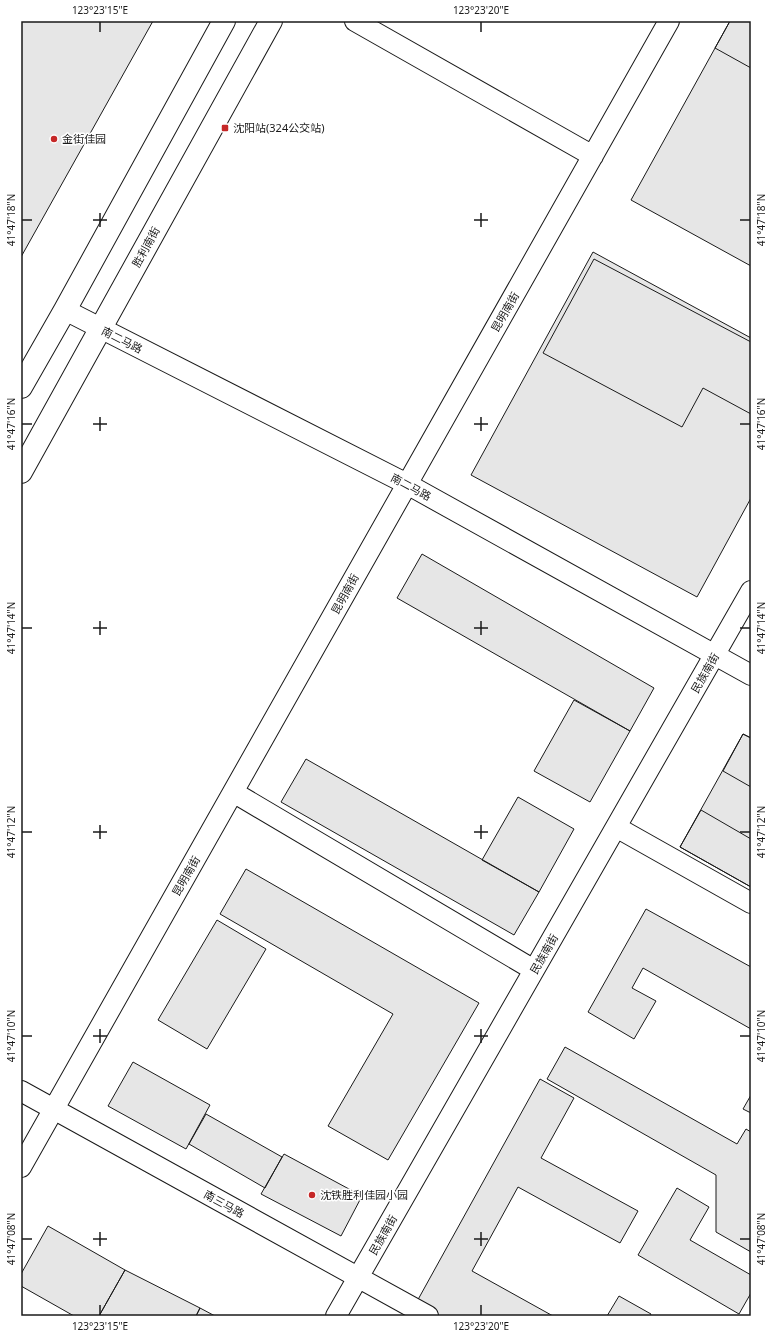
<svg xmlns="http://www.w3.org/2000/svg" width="772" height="1337" font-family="'Noto Sans','Noto Sans SC',sans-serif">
  <rect width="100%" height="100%" fill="#fff"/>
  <path fill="#e6e6e6" stroke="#1a1a1a" d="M21,21H153L21,257Z
    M730,21H751V68L715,48Z
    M730,21H751V266L631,200Z
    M593,252L751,338V498L697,597L471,475Z
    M594,259L751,342V414L703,388L682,427L543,353Z
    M422,554L654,688L630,731L397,598Z
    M574,700L630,731L590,802L534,771Z
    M743,734L751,738V787L723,771Z
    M743,734L751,738V887L680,847Z
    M306,759L539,892L514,935L281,802Z
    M518,797L574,829L539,892L482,860Z
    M701,810L751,839V887L680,847Z
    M246,869L479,1003L388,1160L328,1126L393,1014L220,914Z
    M646,909L751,967V1029L643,968L632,988L656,1001L634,1039L588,1012Z
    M217,920L266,949L207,1049L158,1020Z
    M565,1047L737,1144L746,1129L751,1132V1252L716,1232V1175L547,1079Z
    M133,1062L210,1105L186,1149L108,1106Z
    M540,1079L574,1098L541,1158L638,1211L620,1243L518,1187L472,1271L553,1316H436L415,1305Z
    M751,1095V1113L743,1109Z
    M206,1114L282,1157L265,1188L189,1144Z
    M284,1154L362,1196L341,1236L261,1194Z
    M677,1188L709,1207L690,1240L751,1275V1293L739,1314L638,1255Z
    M48,1226L125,1270L99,1316H74L21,1286V1274Z
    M125,1270L200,1308L196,1316H99Z
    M619,1296L651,1314L650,1316H607Z
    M200,1308L215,1316H196Z"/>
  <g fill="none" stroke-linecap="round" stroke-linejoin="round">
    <g stroke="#1a1a1a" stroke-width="22">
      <path id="street" d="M355,21L593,156
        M65,310L407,484L751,675
        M233,792L534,970
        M616,827L751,903
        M21,1091L428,1316
        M21,1167L669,21
        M336,1316L751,591"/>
    </g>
    <g stroke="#1a1a1a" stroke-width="24">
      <path id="secondary" d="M21,387L65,310L224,21
        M21,472L271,21"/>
    </g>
    <use href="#street" stroke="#fff" stroke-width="20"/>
    <use href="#secondary" stroke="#fff" stroke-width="22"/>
  </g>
  <path fill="none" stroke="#1a1a1a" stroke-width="1.5" d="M100,22V32M481,22V32M100,213V227M481,213V227M22,220H32M93,220H107M474,220H488M740,220H750M100,417V431M481,417V431M22,424H32M93,424H107M474,424H488M740,424H750M100,621V635M481,621V635M22,628H32M93,628H107M474,628H488M740,628H750M100,825V839M481,825V839M22,832H32M93,832H107M474,832H488M740,832H750M100,1029V1043M481,1029V1043M22,1036H32M93,1036H107M474,1036H488M740,1036H750M100,1232V1246M481,1232V1246M22,1239H32M93,1239H107M474,1239H488M740,1239H750M100,1305V1315M481,1305V1315"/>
  <g fill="#c62828" stroke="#fff" stroke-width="1.5">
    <rect x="221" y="124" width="8" height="8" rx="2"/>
    <circle cx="54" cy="139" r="4"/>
    <circle cx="312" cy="1195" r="4"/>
  </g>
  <g text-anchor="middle" stroke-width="3" stroke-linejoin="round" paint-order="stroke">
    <g font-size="11" fill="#1a1a1a" stroke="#fff" text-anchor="start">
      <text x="233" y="132">沈阳站(324公交站)</text>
      <text x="62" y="143">金街佳园</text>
      <text x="320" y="1199">沈铁胜利佳园小园</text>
    </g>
    <g font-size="11" fill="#1a1a1a" stroke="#fff">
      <text transform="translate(146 247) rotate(-61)" y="4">胜利南街</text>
      <text transform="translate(505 312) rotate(-60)" y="4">昆明南街</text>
      <text transform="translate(122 340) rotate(27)" y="4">南二马路</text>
      <text transform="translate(411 487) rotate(28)" y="4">南二马路</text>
      <text transform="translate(345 594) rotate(-61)" y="4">昆明南街</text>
      <text transform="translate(705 673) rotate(-60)" y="4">民族南街</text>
      <text transform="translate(186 876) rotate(-60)" y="4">昆明南街</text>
      <text transform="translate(544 954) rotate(-60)" y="4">民族南街</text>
      <text transform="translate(224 1204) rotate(29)" y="4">南三马路</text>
      <text transform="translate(383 1235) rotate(-60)" y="4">民族南街</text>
    </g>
  </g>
  <rect width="772" height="1337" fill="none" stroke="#ffffff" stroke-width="44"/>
  <rect x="22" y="22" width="728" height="1293" fill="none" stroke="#1a1a1a" stroke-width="1.5"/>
  <g font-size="10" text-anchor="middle" fill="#1a1a1a">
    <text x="100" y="14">123°23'15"E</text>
    <text x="481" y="14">123°23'20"E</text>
    <text transform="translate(11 220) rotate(-90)" y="4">41°47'18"N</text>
    <text transform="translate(761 220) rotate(-90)" y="4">41°47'18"N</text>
    <text transform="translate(11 424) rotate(-90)" y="4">41°47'16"N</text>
    <text transform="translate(761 424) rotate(-90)" y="4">41°47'16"N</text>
    <text transform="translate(11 628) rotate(-90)" y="4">41°47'14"N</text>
    <text transform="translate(761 628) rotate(-90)" y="4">41°47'14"N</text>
    <text transform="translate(11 832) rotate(-90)" y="4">41°47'12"N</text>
    <text transform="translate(761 832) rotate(-90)" y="4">41°47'12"N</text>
    <text transform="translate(11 1036) rotate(-90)" y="4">41°47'10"N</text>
    <text transform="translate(761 1036) rotate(-90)" y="4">41°47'10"N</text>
    <text transform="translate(11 1239) rotate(-90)" y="4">41°47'08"N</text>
    <text transform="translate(761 1239) rotate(-90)" y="4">41°47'08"N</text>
    <text x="100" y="1330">123°23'15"E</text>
    <text x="481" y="1330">123°23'20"E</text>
  </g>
</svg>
